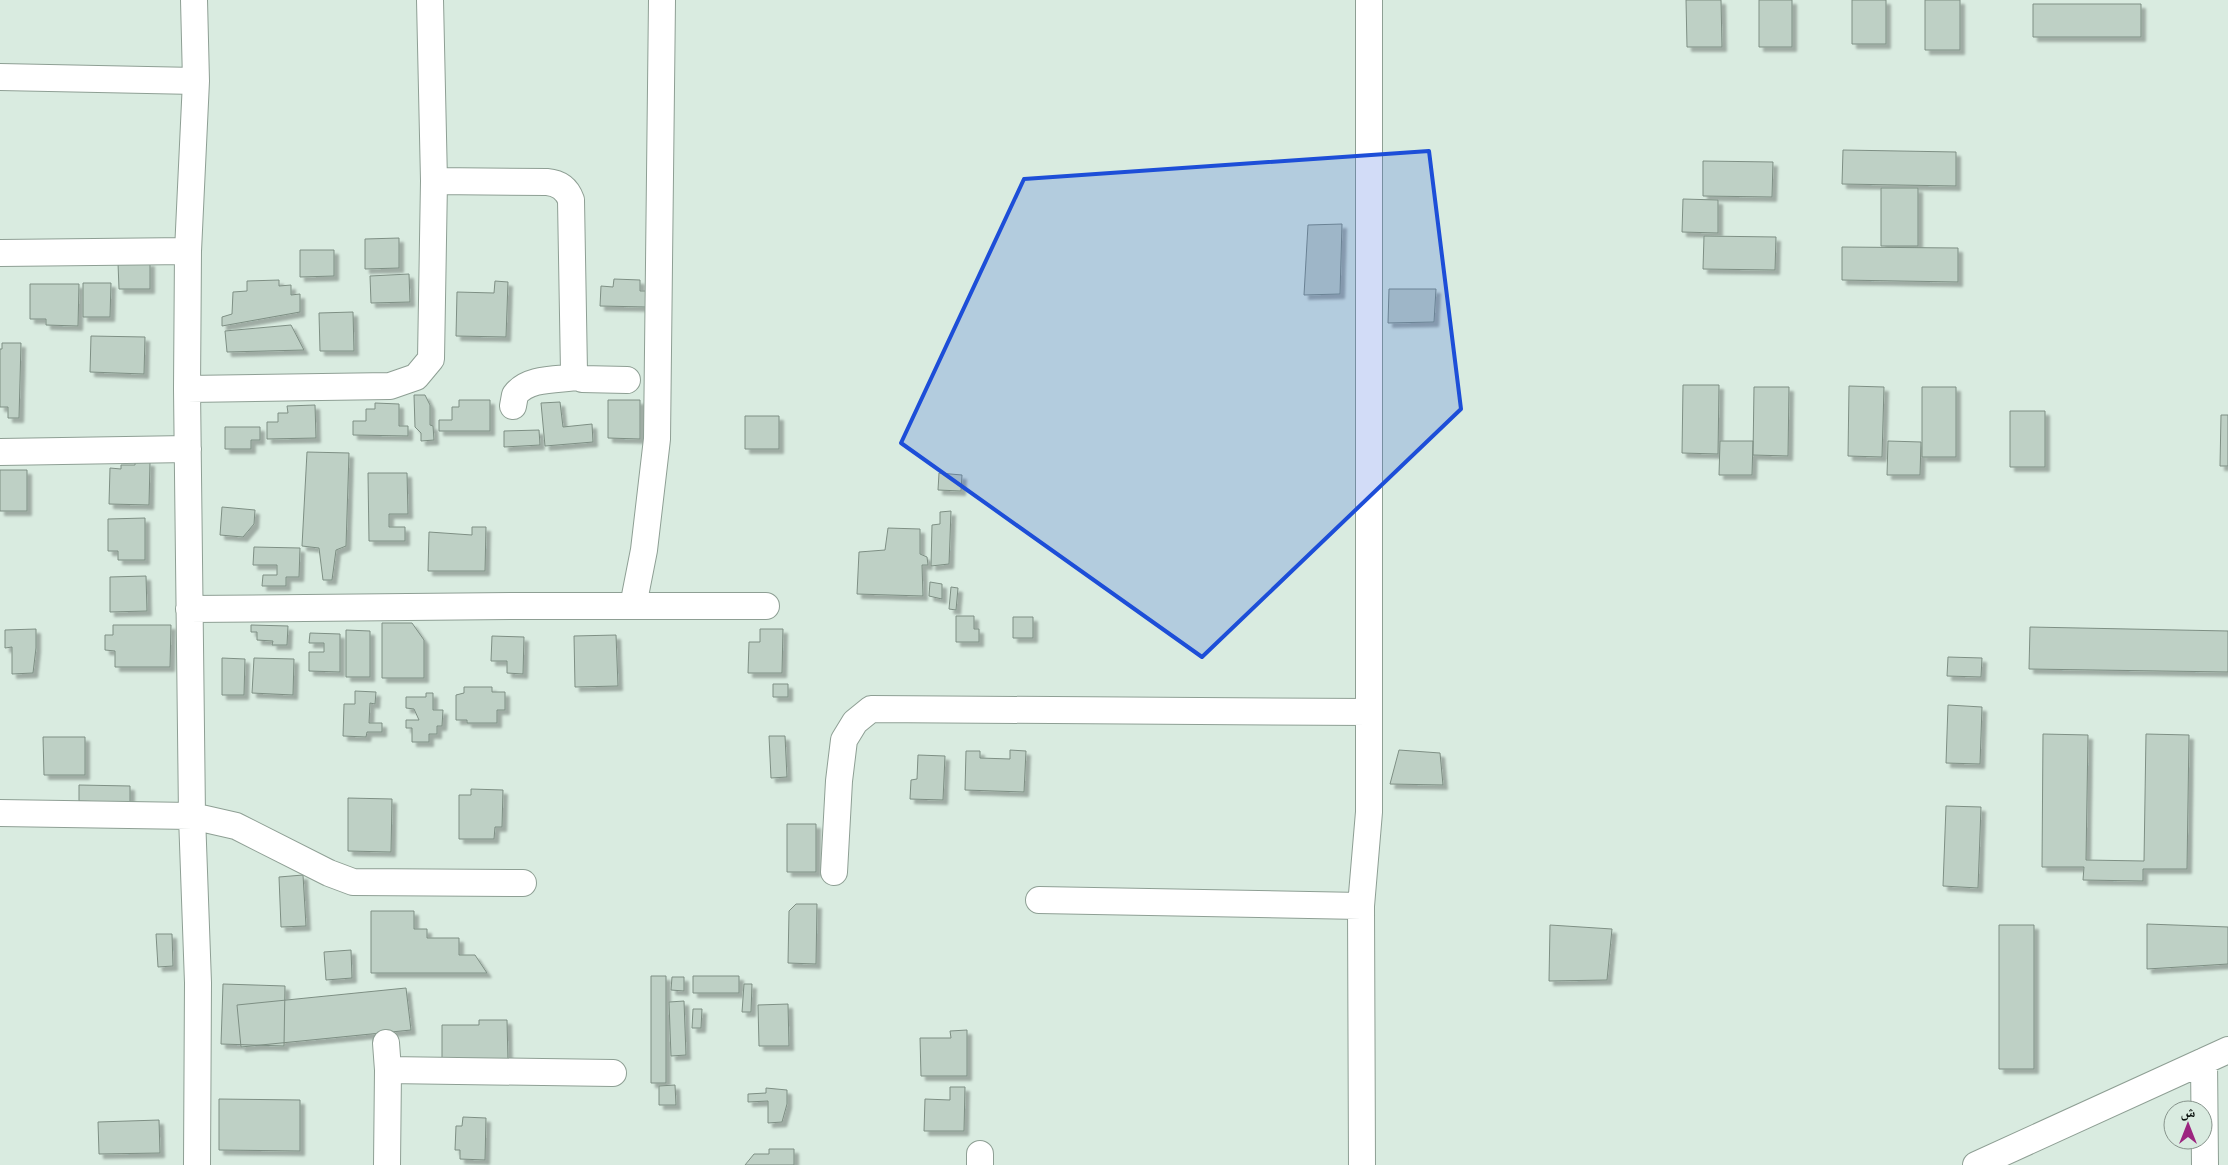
<svg xmlns="http://www.w3.org/2000/svg" width="2228" height="1165" font-family="'DM Sans','Noto Naskh Arabic',sans-serif">
  <defs>
    <filter id="shadow"><feDropShadow dx="4.5" dy="4.5" stdDeviation="1" flood-color="#0004"/></filter>
  </defs>
  <rect width="100%" height="100%" fill="#d9ebe0"/>
  <path fill="#bed0c5" stroke="#7e8f84" filter="url(#shadow)" d="M1686,0H1721L1722,47H1687Z
    M1759,0H1792V47H1759Z
    M1852,0H1886V44H1852Z
    M1925,0H1960V50H1925Z
    M2033,4H2141V37H2033Z
    M1843,150L1956,152V186L1842,184Z
    M1703,161L1773,162L1772,197L1703,196Z
    M1881,188H1918V246H1881Z
    M1683,199L1718,200V233L1682,232Z
    M1342,224L1340,294L1304,295L1308,225Z
    M1704,236L1776,237L1775,270L1703,269Z
    M399,238V268L365,269V239Z
    M1842,247L1958,248V282L1842,280Z
    M300,250H334V276L300,277Z
    M150,262V289H119L118,263Z
    M409,274L410,302L371,303L370,276Z
    M614,279L640,280V291H647V307L600,306L601,286L613,287Z
    M279,280V286L291,285V295L300,294V312L222,326V317L232,314L233,292L247,291V281Z
    M495,281L508,282L506,337L456,336L457,292L494,293Z
    M83,283H111L110,317H83Z
    M30,284H79L78,326L46,325V319H30Z
    M1389,289H1436L1434,322L1388,323Z
    M353,312L354,351H320L319,313Z
    M291,325L304,350L227,352L225,331Z
    M91,336L145,337L144,374L90,372Z
    M2,343H21L19,418H8V407H0V349H2Z
    M1683,385H1719L1718,454L1682,453Z
    M1849,386L1884,387L1882,457L1848,456Z
    M1754,387H1789L1788,456L1753,455Z
    M1922,387H1956V457H1922Z
    M414,395H425L430,405V425L433,426L434,440L421,441V433L415,427Z
    M459,400H490V431H439V420H452V407H459Z
    M608,400H640V439L608,438Z
    M560,402L563,427L592,424L593,442L545,446L541,403Z
    M375,403L399,404V426H408V436L353,435V421H366V409H375Z
    M315,405L316,438L267,439V422H278V413H288L287,406Z
    M2010,411H2045V467H2010Z
    M2221,415H2228V466H2220Z
    M745,416H779V449H745Z
    M225,427H260V440H251V449H225Z
    M539,430L540,445L504,447V431Z
    M1720,441H1753L1752,475H1719Z
    M1888,441L1921,442L1920,475H1887Z
    M307,452L349,453L346,546L336,550L332,580H323L319,548L302,546Z
    M135,461L150,462L149,505L109,504L110,468L121,469V465H135Z
    M0,470H27V511H0Z
    M368,473H407L408,514H389V527H405V541H369Z
    M939,473L962,475L961,491L938,490Z
    M222,507L255,510L254,524L243,537L220,535Z
    M951,511L949,564L931,566L932,525L940,524V512Z
    M145,518V560H118V551H108V519Z
    M472,527H486L485,571H428L429,532L472,535Z
    M888,528L920,529V554L927,557L928,565H922L923,596L857,594L859,552L885,550Z
    M254,547L300,548L299,577H286V586H262L263,575H277V565H253Z
    M146,576L147,611L110,612V577Z
    M930,582L942,584V599L929,596Z
    M951,587L958,588L956,610L949,609Z
    M956,616H974V629H979V642H956Z
    M1013,617H1033V638H1013Z
    M382,623H412L424,640V678H382Z
    M113,625H171L170,667H115V651L105,650V635H113Z
    M251,625L288,626L287,645H272L273,641L257,640V632H251Z
    M2030,627L2228,631V672L2029,669Z
    M36,629V648L33,673L12,674V647L5,648V630Z
    M760,629H783L782,673H748L749,642H760Z
    M346,630L370,631V677H346Z
    M310,633L340,634V672L309,671V652H324V643H309Z
    M616,635L618,686L575,687L574,636Z
    M492,636L524,637L523,674L507,673V661H491Z
    M1948,657L1982,658L1981,677L1947,676Z
    M222,658L245,659L244,695H222Z
    M254,658L294,659L293,695L252,693Z
    M773,684H788V697H773Z
    M464,687H492V692H505V710H497V723H467V720H456V695L464,693Z
    M355,691L376,692L375,704L370,703L369,723H382V732H367L366,737L343,736L344,704H355Z
    M426,693H433V710H443L442,726H437V734H429V742H412V728H406V720H419L414,709L406,708V697H426Z
    M1948,705L1982,707L1980,764L1946,763Z
    M2043,734L2088,735L2086,860L2144,861L2146,734L2189,735L2187,869H2143V881L2083,880L2084,867H2042Z
    M769,736H785L787,777L771,778Z
    M43,737H85V775H44Z
    M1010,750L1026,751L1024,792L965,790L966,751H980V758L1010,759Z
    M1399,750L1440,753L1443,785L1390,784Z
    M918,755L945,756L943,800L910,799L911,780L917,779Z
    M79,785L130,786V803L79,801Z
    M471,789L503,790L502,827H495L494,839H459V795H471Z
    M348,798L392,799L391,852L348,851Z
    M1946,806L1981,807L1978,888L1943,886Z
    M787,824H816V872H787Z
    M303,875L306,926L281,927L279,877Z
    M796,904H817L816,964L788,963L789,911Z
    M371,911H414V929H427V938H459V955H475L487,973H371Z
    M2147,924L2228,927V964L2147,969Z
    M1550,925L1612,929L1607,980L1549,981Z
    M1999,925H2034V1069H1999Z
    M156,934H172L173,966L158,967Z
    M351,950L352,978L326,980L324,952Z
    M651,976H666V1083H651Z
    M693,976H739V993H693Z
    M672,977H684V991L671,990Z
    M223,984L285,986L284,1046L221,1044Z
    M744,984H752L751,1012H742Z
    M406,988L411,1030L241,1047L237,1005Z
    M684,1001L686,1055L671,1056L669,1002Z
    M788,1004L789,1046H759L758,1005Z
    M693,1009H702L701,1028H692Z
    M479,1020H507L508,1061H442V1025H479Z
    M967,1030V1076H921L920,1038H951L950,1031Z
    M675,1085L676,1105H659V1086Z
    M950,1087H965L964,1131H924L925,1099L950,1100Z
    M766,1088L787,1090V1104L782,1122L768,1123V1101L748,1102V1094L766,1093Z
    M219,1099L300,1100V1151L219,1150Z
    M463,1117L486,1118L485,1160L460,1159V1150H455L456,1126H462Z
    M159,1120L160,1153L99,1154L98,1122Z
    M769,1149H794V1165H745L754,1154H769Z"/>
  <g fill="none" stroke-linecap="round" stroke-linejoin="round">
    <g stroke="#8e9f94" stroke-width="28">
      <path id="minor" d="M194,0L196,81L188,251L187,389L192,816L198,983L197,1165
        M0,77L196,81
        M434,181L547,182C559,183 567,189 571,200L574,372L582,379L627,380
        M0,253L188,251
        M187,389L390,386L416,377L431,359L434,181L430,0
        M513,406L515,395C528,377 558,380 578,377
        M0,452L188,449
        M633,606L644,550L657,439L662,0
        M189,609L512,606H766
        M0,813L192,816L236,826L329,873L353,882L523,883
        M834,872L839,781L844,740L855,722L871,709L1369,712
        M1039,900L1361,906
        M386,1043L388,1070L387,1165
        M2204,1061L2205,1165
        M388,1070L613,1073
        M980,1165V1154
        M1362,1165L1361,906L1369,812V0
        M1976,1165L2228,1050"/>
    </g>
    <use href="#minor" stroke="#fff" stroke-width="26"/>
  </g>
  <path fill="#1d4ed8" fill-opacity="0.2" stroke="#1d4ed8" stroke-width="4" stroke-linejoin="round" d="M1429,151L1461,409L1202,657L901,443L1024,179Z"/>
  <g transform="translate(2188 1125)"><circle r="24" fill="#d9ebe0" stroke="#87948c"/>
  <path d="M0-4L9 19L0 12L-9 19Z" fill="#9c257f"/>
  <text y="-8" font-size="14" font-weight="bold" text-anchor="middle" fill="#0b120e">ش</text>
  </g>
</svg>
